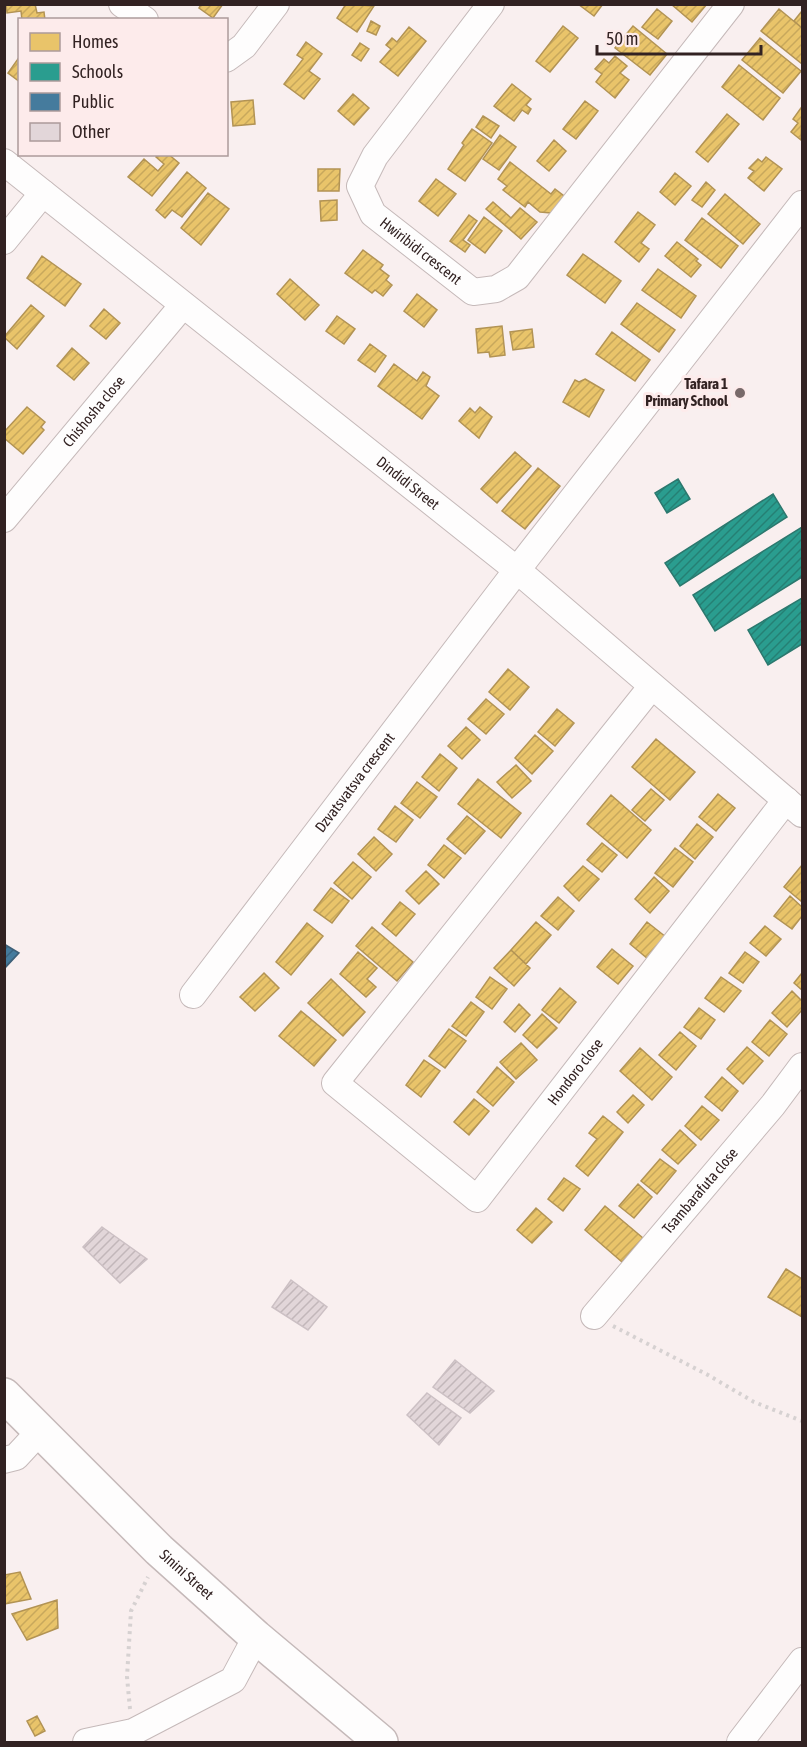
<svg xmlns="http://www.w3.org/2000/svg" width="807" height="1747" font-family="'Asap Condensed',sans-serif">
  <defs>
    <pattern id="homes-hatch" width="6" height="6" patternUnits="userSpaceOnUse" patternTransform="scale(1.5)"><rect width="6" height="6" fill="#e9c46a"/><path d="M-1 1l2-2M0 6l6-6M5 7l2-2" fill="none" stroke="#c8a85c"/></pattern>
    <pattern id="schools-hatch" width="6" height="6" patternUnits="userSpaceOnUse" patternTransform="scale(1.5)"><rect width="6" height="6" fill="#2a9d8f"/><path d="M-1 1l2-2M0 6l6-6M5 7l2-2" fill="none" stroke="#258074"/></pattern>
    <pattern id="public-hatch" width="6" height="6" patternUnits="userSpaceOnUse" patternTransform="scale(1.5)"><rect width="6" height="6" fill="#457b9d"/><path d="M-1 1l2-2M0 6l6-6M5 7l2-2" fill="none" stroke="#3a6480"/></pattern>
    <pattern id="building-hatch" width="6" height="6" patternUnits="userSpaceOnUse" patternTransform="scale(1.5)"><rect width="6" height="6" fill="#e2d6d9"/><path d="M-1 1l2-2M0 6l6-6M5 7l2-2" fill="none" stroke="#c2b7ba"/></pattern>
  </defs>
  <rect width="100%" height="100%" fill="#f9efef"/>
  <path fill="url(#homes-hatch)" stroke="#b29354" stroke-width="1.5" d="M6,4H35L37,13L44,12L45,20H22L21,11L7,13Z
    M201,4H223L213,18L199,8Z
    M346,4L374,6L357,32L337,18Z
    M578,4H603L594,16Z
    M671,4H707L692,22Z
    M657,9L672,21L658,39L642,27Z
    M779,9L802,28V64L761,31Z
    M802,11V28L794,21Z
    M371,21L380,26L376,35L367,31Z
    M563,26L578,38L550,72L536,61Z
    M633,26L667,54L650,75L615,48Z
    M409,27L426,41L398,76L380,62L391,49L386,45L392,38L397,42Z
    M760,38L801,71L783,93L742,60Z
    M306,42L322,54L309,71L320,79L304,99L284,84L303,59L297,55Z
    M360,43L369,49L361,61L352,55Z
    M20,56V82L8,73Z
    M615,56L627,66L620,73L629,80L615,98L596,82L602,74L595,69L604,59L609,63Z
    M739,65L780,98L763,120L722,87Z
    M512,84L531,99L526,105L531,109L528,114L522,110L514,121L494,106Z
    M353,94L369,108L354,125L338,111Z
    M253,100L255,124L233,126L231,102Z
    M585,101L598,111L576,139L563,129Z
    M801,108L802,109L801,140L791,132L798,123L793,119Z
    M727,114L739,124L708,162L696,152Z
    M483,116L499,126L491,138L476,127Z
    M472,129L492,143L465,181L448,169L464,145L462,143Z
    M500,135L516,147L499,170L483,159Z
    M554,140L566,151L549,171L537,161Z
    M159,154H168L179,163L152,196L128,177L144,159L158,171L164,164L156,157Z
    M766,157L782,169L764,191L748,178L754,171L749,168L758,159L762,162Z
    M510,162L551,194L555,189L564,196L551,213L540,212L528,202L525,207L503,190L507,186L498,179Z
    M318,169H340L339,191H318Z
    M187,172L206,188L182,217L172,210L165,218L156,210Z
    M675,173L691,186L675,205L660,192Z
    M436,179L456,194L438,216L419,201Z
    M706,182L715,190L702,207L692,200Z
    M208,193L229,209L201,245L181,228Z
    M725,194L760,224L743,244L708,214Z
    M337,200V220L321,221L320,201Z
    M493,202L511,218L520,208L537,222L521,239L486,209Z
    M638,212L655,225L641,243L649,249L639,262L615,242Z
    M469,215L477,221L463,240L470,245L465,252L450,241Z
    M484,217L502,231L485,253L468,240Z
    M702,218L738,246L721,268L685,240Z
    M677,242L698,259L696,261L701,265L691,277L665,256Z
    M363,250L383,265L380,269L389,276L386,280L392,285L383,296L375,290L372,293L345,273Z
    M583,254L621,281L605,303L567,275Z
    M42,256L81,284L65,306L27,278Z
    M658,269L696,296L681,318L642,290Z
    M290,279L319,305L305,320L277,294Z
    M417,294L437,310L424,327L404,311Z
    M637,303L675,330L659,352L621,324Z
    M31,305L44,316L17,349L4,337Z
    M104,309L120,323L106,339L90,326Z
    M337,316L355,329L344,344L326,331Z
    M502,326L505,355L490,357L489,352L478,353L476,329Z
    M532,329L534,347L513,350L510,332Z
    M612,332L650,360L635,381L596,354Z
    M370,344L386,356L375,372L358,360Z
    M72,348L89,363L74,380L57,366Z
    M394,364L417,381L423,372L430,377L426,386L439,396L422,419L378,386Z
    M585,379L604,390L589,417L563,402L575,380L579,382Z
    M27,407L45,422L41,427L44,430L23,454L4,438V432Z
    M480,407L492,417L479,438L459,421L470,408L475,413Z
    M515,452L531,466L497,503L481,489Z
    M538,468L560,486L525,529L502,511Z
    M508,669L529,687L510,710L489,692Z
    M486,699L504,714L486,734L468,719Z
    M557,709L574,723L555,746L538,732Z
    M466,727L480,740L462,759L448,746Z
    M535,735L553,751L532,774L515,758Z
    M656,739L695,772L670,800L632,767Z
    M440,754L457,768L439,791L422,777Z
    M516,765L531,781L512,798L497,782Z
    M478,779L521,813L501,838L458,804Z
    M417,782L437,797L420,818L401,803Z
    M651,789L664,800L645,821L632,810Z
    M718,794L735,808L716,831L699,817Z
    M611,795L651,830L627,858L587,824Z
    M395,806L413,820L396,842L378,829Z
    M467,816L485,831L465,854L447,839Z
    M697,824L713,837L695,859L680,846Z
    M374,837L392,854L376,871L358,854Z
    M602,843L617,855L602,872L587,860Z
    M444,845L461,858L444,878L428,865Z
    M675,848L693,862L673,887L655,873Z
    M353,862L371,877L352,899L334,883Z
    M802,865V902L784,887Z
    M583,866L599,879L579,901L564,886Z
    M426,871L439,884L419,904L406,891Z
    M654,877L669,891L650,913L635,899Z
    M331,888L349,901L332,923L314,910Z
    M790,896L802,907V916L792,929L774,916Z
    M558,897L574,911L558,930L541,916Z
    M400,902L415,914L396,936L382,924Z
    M536,922L551,935L526,964L511,950Z
    M647,922L666,937L648,959L630,944Z
    M307,923L323,936L291,975L276,962Z
    M765,926L781,939L766,956L750,943Z
    M372,927L413,962L397,981L356,946Z
    M612,949L633,966L618,984L597,967Z
    M511,950L530,968L514,986L494,968Z
    M358,952L377,968L367,979L376,987L366,997L340,974Z
    M745,952L759,962L743,983L729,973Z
    M264,973L279,988L255,1011L240,997Z
    M802,973V990L794,983Z
    M490,977L507,989L492,1009L476,997Z
    M721,977L741,991L724,1012L705,998Z
    M331,979L365,1012L343,1036L308,1003Z
    M560,988L576,1002L559,1023L542,1010Z
    M792,991L802,1001V1010L787,1027L772,1013Z
    M471,1002L484,1012L466,1036L452,1026Z
    M519,1004L530,1015L515,1032L504,1022Z
    M699,1008L715,1020L701,1039L684,1027Z
    M301,1011L336,1040L314,1066L279,1036Z
    M542,1014L557,1028L537,1048L523,1035Z
    M770,1020L787,1034L769,1056L752,1042Z
    M449,1029L466,1041L445,1068L429,1056Z
    M680,1032L696,1046L676,1070L659,1055Z
    M521,1043L537,1060L516,1079L500,1062Z
    M747,1047L763,1061L743,1084L727,1069Z
    M640,1048L672,1077L652,1100L620,1071Z
    M424,1060L440,1071L421,1097L406,1085Z
    M497,1067L514,1082L493,1106L477,1092Z
    M722,1077L738,1091L722,1111L705,1097Z
    M633,1095L644,1105L628,1123L617,1112Z
    M474,1099L489,1111L469,1135L454,1122Z
    M702,1106L719,1120L701,1140L685,1126Z
    M603,1116L623,1132L588,1176L576,1166L597,1139L589,1133Z
    M680,1130L696,1145L678,1164L662,1150Z
    M660,1159L676,1171L657,1194L641,1181Z
    M564,1178L580,1189L563,1211L548,1199Z
    M638,1184L652,1197L634,1218L619,1206Z
    M605,1206L643,1238L622,1262L585,1230Z
    M536,1208L552,1222L532,1243L517,1230Z
    M786,1269L802,1279V1317L768,1297Z
    M20,1572L31,1599L4,1604V1575Z
    M57,1600L58,1628L27,1640L12,1614Z
    M37,1716L45,1731L35,1736L27,1721Z"/>
  <path fill="url(#schools-hatch)" stroke="#2c786e" stroke-width="1.5" d="M678,479L690,499L667,513L655,493Z
    M773,494L787,517L680,586L665,563Z
    M802,527V577L715,631L693,595Z
    M802,598V644L768,665L748,630Z"/>
  <path fill="url(#public-hatch)" stroke="#3f6078" stroke-width="1.5" d="M4,944L19,953L4,969Z"/>
  <path fill="url(#building-hatch)" stroke="#ccc0c4" stroke-width="1.5" d="M102,1227L147,1259L120,1283L83,1247Z
    M291,1280L327,1307L308,1330L272,1307Z
    M455,1360L494,1391L470,1413L433,1387Z
    M427,1393L461,1418L439,1445L407,1415Z"/>
  <g fill="none" stroke-linecap="round" stroke-linejoin="round">
    <g stroke="#c5b9b9" stroke-width="28">
      <g id="street">
        <path d="M122,4L145,20"/>
        <path id="s1" d="M491,4L375,156L360,186L373,214L473,292L496,289L517,277L731,4"/>
        <path d="M226,59L244,46L276,4"/>
        <path id="s2" d="M4,162L517,570L802,814"/>
        <path d="M4,241L43,193"/>
        <path id="s3" d="M4,519L183,305"/>
        <path id="s4" d="M652,686L335,1083L477,1199L786,800"/>
        <path id="s5" d="M193,995L517,570L802,204"/>
        <path id="s6" d="M594,1316L773,1105L802,1066"/>
        <path d="M4,1460L16,1457L41,1430"/>
        <path d="M86,1742L133,1732L233,1680L256,1637"/>
        <path d="M740,1742L802,1661"/>
      </g>
    </g>
    <g stroke="#c5b9b9" stroke-width="36">
      <g id="secondary">
        <path id="s7" d="M4,1395L159,1550L256,1637L381,1742"/>
      </g>
    </g>
    <path stroke="#d6d1d1" stroke-width="4" stroke-dasharray="3 4.5" stroke-linecap="butt" d="M613,1326L708,1375L754,1402L802,1421
      M130,1709L127,1677L131,1611L148,1577"/>
    <use href="#street" stroke="#fefdfd" stroke-width="26"/>
    <use href="#secondary" stroke="#fefdfd" stroke-width="33"/>
  </g>
  <circle fill="#786a6a" stroke="#fdebeb" stroke-width="2" cx="740" cy="393" r="6"/>
  <g text-anchor="middle" stroke-width="6" stroke-linejoin="round" paint-order="stroke">
    <g font-size="15" fill="#322222" stroke="#fdebeb">
      <text dy="5" stroke="none"><textPath href="#s1" startOffset="316">Hwiribidi crescent</textPath></text>
      <text dy="5" stroke="none"><textPath href="#s3" startOffset="140">Chishosha close</textPath></text>
      <text dy="5" stroke="none"><textPath href="#s2" startOffset="516">Dindidi Street</textPath></text>
      <text dy="5" stroke="none"><textPath href="#s5" startOffset="267">Dzvatsvatsva crescent</textPath></text>
      <text dy="5" stroke="none"><textPath href="#s4" startOffset="852">Hondoro close</textPath></text>
      <text dy="5" stroke="none"><textPath href="#s6" startOffset="164">Tsambarafuta close</textPath></text>
      <text dy="5" stroke="none"><textPath href="#s7" startOffset="256">Sinini Street</textPath></text>
    </g>
    <g font-size="15" font-weight="bold" fill="#322222" stroke="#fdebeb" text-anchor="end">
      <text x="728" y="389">Tafara 1<tspan x="728" dy="17">Primary School</tspan></text>
    </g>
  </g>
  <rect width="807" height="1747" fill="none" stroke="#322222" stroke-width="12"/>
  <rect x="18" y="18" width="210" height="138" fill="#fdebeb" stroke="#ac9b9b" stroke-width="1.5"/>
  <rect x="30" y="33" width="30" height="18" fill="#e9c46a" stroke="#ac9b9b" stroke-width="1.5"/>
  <text x="72" y="48" font-size="18" fill="#322222">Homes</text>
  <rect x="30" y="63" width="30" height="18" fill="#2a9d8f" stroke="#ac9b9b" stroke-width="1.5"/>
  <text x="72" y="78" font-size="18" fill="#322222">Schools</text>
  <rect x="30" y="93" width="30" height="18" fill="#457b9d" stroke="#ac9b9b" stroke-width="1.5"/>
  <text x="72" y="108" font-size="18" fill="#322222">Public</text>
  <rect x="30" y="123" width="30" height="18" fill="#e2d6d9" stroke="#ac9b9b" stroke-width="1.5"/>
  <text x="72" y="138" font-size="18" fill="#322222">Other</text>
  <path d="M597 45v9h164v-9" fill="none" stroke="#322222" stroke-width="3"/>
  <text x="606" y="45" font-size="18" fill="#322222" stroke="#fdebeb" stroke-width="4.5" paint-order="stroke">50 m</text>
</svg>
